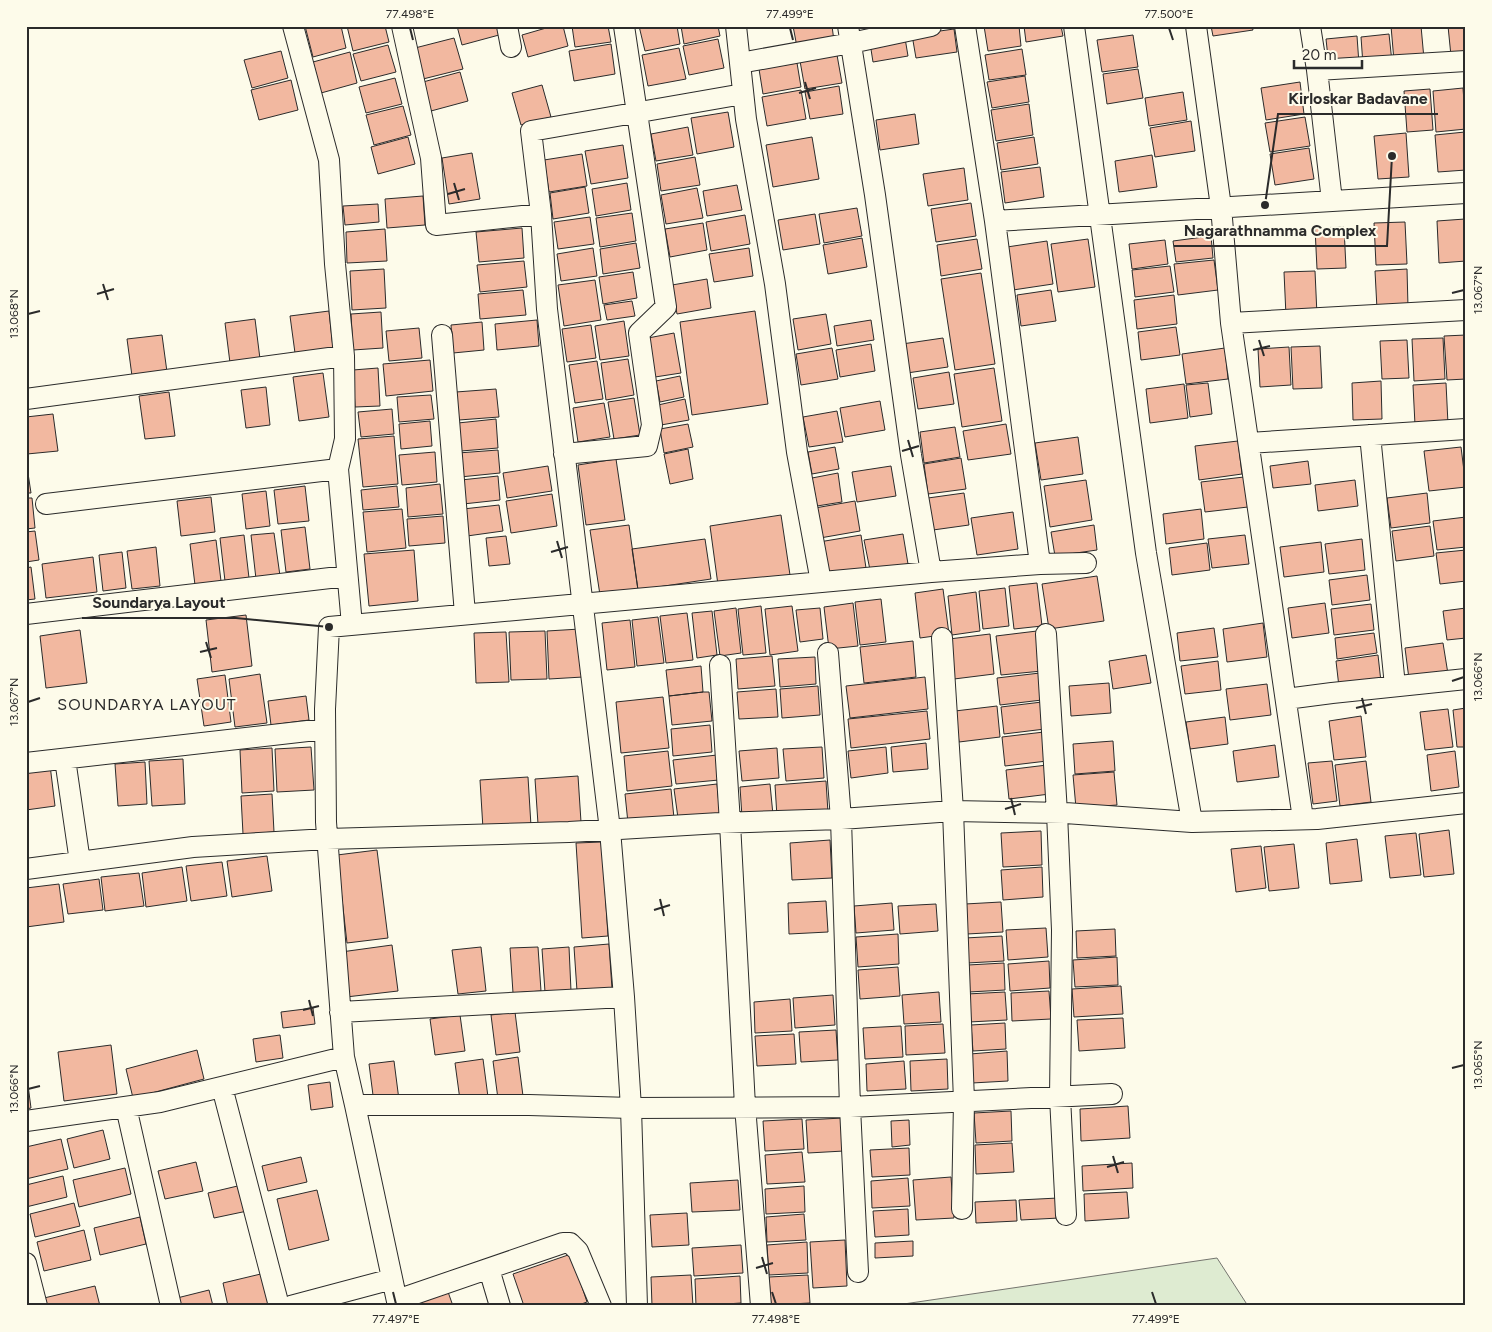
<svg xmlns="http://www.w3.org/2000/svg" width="1492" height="1332" font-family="Figtree,sans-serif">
  <rect width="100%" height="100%" fill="#fdfbea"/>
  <path fill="#deebd1" stroke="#74746e" d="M1217,1258L1248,1306H890Z"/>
  <path fill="#f2b8a0" stroke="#2b2b2b" d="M305,26H341L346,48L313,57Z
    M347,26H385L389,42L353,51Z
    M457,26H497L499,35L462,45Z
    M553,26H563L568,46L528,57L522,35Z
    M572,26H608L611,42L575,47Z
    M639,26H677L680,44L645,51Z
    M681,26H718L720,36L684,44Z
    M793,26H832L834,41L797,47Z
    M984,26H1019L1021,46L988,51Z
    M1024,26H1061L1063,36L1026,42Z
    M1211,26H1252L1253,30L1213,36Z
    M1391,26H1421L1424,59L1394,61Z
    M1448,26H1466V55L1451,56Z
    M954,29L957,52L916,58L912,35Z
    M1389,34L1392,62L1363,65L1361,37Z
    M1133,35L1138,67L1102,72L1097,40Z
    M1357,36L1359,64L1329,67L1326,39Z
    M454,38L463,69L423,79L415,48Z
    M905,38L908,56L873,62L870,43Z
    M718,39L724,68L689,75L683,46Z
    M611,44L615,74L574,81L569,51Z
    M388,45L396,72L361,81L353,54Z
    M679,48L686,79L648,86L642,55Z
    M1022,49L1026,75L989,80L985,55Z
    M281,51L288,78L252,88L244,60Z
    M350,52L357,83L321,93L313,62Z
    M837,55L842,83L805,89L800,61Z
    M797,63L801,87L763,94L759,69Z
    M1138,69L1143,98L1107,104L1103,74Z
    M460,72L468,101L431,111L423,82Z
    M1025,76L1029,102L992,108L987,82Z
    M395,78L402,104L366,113L359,87Z
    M291,80L298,110L259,120L251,90Z
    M1300,82L1304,114L1266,120L1261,88Z
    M542,85L551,117L521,125L512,93Z
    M839,86L843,114L810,119L805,92Z
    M1463,88L1466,129L1436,132L1433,91Z
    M1430,89L1433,130L1407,132L1404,91Z
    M801,90L806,119L767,126L762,97Z
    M1183,92L1187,120L1149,126L1145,98Z
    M1029,104L1033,135L996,141L991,110Z
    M403,106L411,135L374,145L366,115Z
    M728,112L734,147L697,154L691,118Z
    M915,114L919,144L880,150L876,120Z
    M1305,117L1310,146L1270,152L1265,123Z
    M1191,121L1195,151L1155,157L1150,128Z
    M688,127L693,155L656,161L651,134Z
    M1465,132L1466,170L1438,172L1435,135Z
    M1406,133L1409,177L1378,179L1374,136Z
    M408,137L415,164L378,174L371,147Z
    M812,137L819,179L773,187L766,145Z
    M1034,137L1038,164L1001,170L997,143Z
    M623,145L628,178L591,184L585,151Z
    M1309,148L1314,179L1275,185L1270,154Z
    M472,153L480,199L449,204L442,158Z
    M582,154L587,186L549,192L544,160Z
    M1152,155L1157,187L1119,192L1115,161Z
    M695,157L700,185L661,191L657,164Z
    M1040,167L1044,197L1005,203L1001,172Z
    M964,168L968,200L928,206L923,174Z
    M627,183L631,210L596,216L592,189Z
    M737,185L742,210L707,216L703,191Z
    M585,187L589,213L553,219L550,193Z
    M697,188L703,218L666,224L661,195Z
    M423,196L425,225L387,228L385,199Z
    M971,203L976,236L936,242L931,209Z
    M378,204L379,222L345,225L343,206Z
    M857,208L862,236L824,243L819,214Z
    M632,213L636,241L600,247L596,218Z
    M815,214L820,244L783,250L778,220Z
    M745,215L750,244L711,251L706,222Z
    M590,217L594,244L558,249L554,222Z
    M1465,219L1466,261L1439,263L1437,221Z
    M1405,222L1407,264L1376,265L1374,223Z
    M703,223L707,250L670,257L665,229Z
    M1344,227L1346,268L1317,269L1315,228Z
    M522,228L524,258L479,262L476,232Z
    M385,229L387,261L347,263L346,232Z
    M1211,236L1213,258L1176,262L1173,241Z
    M862,238L867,267L828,274L823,245Z
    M977,239L982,269L941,276L937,245Z
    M1088,239L1095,287L1058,292L1051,244Z
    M1165,240L1168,264L1132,269L1129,244Z
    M1047,241L1053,284L1013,290L1007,247Z
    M636,243L640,268L603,274L600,249Z
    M593,248L597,276L561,281L557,254Z
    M749,248L753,276L714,282L709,254Z
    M1214,260L1218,290L1178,295L1174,264Z
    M524,261L527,287L480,292L477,265Z
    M1170,266L1174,292L1135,297L1132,270Z
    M384,269L386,308L352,310L350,271Z
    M1407,269L1408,307L1377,309L1375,271Z
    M1315,271L1317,315L1286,316L1284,272Z
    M633,272L637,298L603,304L599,277Z
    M981,273L995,364L955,370L941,279Z
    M707,279L711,308L677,314L672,285Z
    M595,280L601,320L564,326L558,285Z
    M523,290L526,315L480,319L478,294Z
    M1051,290L1056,321L1021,326L1017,295Z
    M1174,295L1177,324L1137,329L1134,300Z
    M632,301L635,316L607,320L604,305Z
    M329,311L333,348L295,353L290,316Z
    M755,311L768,404L692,415L680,322Z
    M381,312L383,348L353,350L351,314Z
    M826,314L831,344L798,350L793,319Z
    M255,319L260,359L230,363L225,323Z
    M537,320L539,346L497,350L495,324Z
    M871,320L874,340L837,346L834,326Z
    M624,321L629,356L600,360L595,326Z
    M482,322L484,350L453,353L451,325Z
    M591,325L596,358L567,362L562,329Z
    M1176,327L1180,355L1141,360L1138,332Z
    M419,328L422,358L389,361L386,331Z
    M674,333L681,373L655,377L648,338Z
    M162,335L167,372L132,376L127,339Z
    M1466,335V379L1447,380L1444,336Z
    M943,338L948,367L907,373L902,344Z
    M1443,338L1445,379L1414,381L1412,339Z
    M1407,340L1409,378L1382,379L1380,341Z
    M871,344L875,371L840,377L836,350Z
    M1320,346L1322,388L1293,389L1291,347Z
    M1289,347L1291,385L1260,387L1258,349Z
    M832,348L838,379L801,385L796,354Z
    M1225,348L1228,379L1186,384L1182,354Z
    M628,359L634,395L606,400L601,363Z
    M430,360L433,391L386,396L383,364Z
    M597,361L603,399L575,403L569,365Z
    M378,368L380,406L355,407L353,370Z
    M994,368L1002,421L962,427L954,374Z
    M949,372L954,404L918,409L913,378Z
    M323,373L329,417L299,421L293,377Z
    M680,376L684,397L660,402L656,381Z
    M1381,381L1382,419L1353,420L1352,383Z
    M1208,383L1212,414L1190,417L1186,385Z
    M1446,383L1448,424L1415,425L1413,385Z
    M1184,384L1188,418L1150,423L1146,389Z
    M266,387L270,425L246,428L241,390Z
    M496,389L499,417L459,420L456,392Z
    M169,392L175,436L145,439L139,396Z
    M431,395L434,419L399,422L397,397Z
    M634,398L640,435L614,439L608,402Z
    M685,399L689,420L661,425L658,405Z
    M880,401L885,430L845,437L840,408Z
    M604,403L610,437L578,442L573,408Z
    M392,409L394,434L361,437L358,412Z
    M837,411L843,442L809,447L803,417Z
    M53,414L58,451L27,454L26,417Z
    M496,419L498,448L461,451L458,423Z
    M430,421L432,446L401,449L399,424Z
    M688,424L693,447L664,453L660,429Z
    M1006,424L1011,454L968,460L963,431Z
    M955,427L960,457L924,463L920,432Z
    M394,436L398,484L363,487L358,439Z
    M1078,437L1083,474L1041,480L1035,443Z
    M1238,441L1242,474L1199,480L1195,446Z
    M835,447L839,469L812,474L808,452Z
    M1461,447L1466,487L1429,491L1424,451Z
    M688,449L693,479L670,484L664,454Z
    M498,450L500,473L460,477L458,453Z
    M435,452L437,482L402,485L399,455Z
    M961,458L966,489L928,494L924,464Z
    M616,459L625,520L586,525L578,465Z
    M26,460L31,493H26Z
    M1308,461L1311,484L1273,488L1270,466Z
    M548,466L552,491L507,498L503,473Z
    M891,466L896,496L857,502L852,472Z
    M838,473L842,502L817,506L812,478Z
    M498,476L500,500L463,504L461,480Z
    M1244,477L1248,507L1205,512L1201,482Z
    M1086,480L1092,520L1050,527L1044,486Z
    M1355,480L1358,506L1318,511L1315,485Z
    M440,484L443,514L408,517L406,488Z
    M305,486L309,521L278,524L274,490Z
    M397,486L399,507L363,510L361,490Z
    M266,491L270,526L246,529L242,494Z
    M964,493L969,525L933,530L928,498Z
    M1427,493L1430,523L1391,528L1387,498Z
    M552,494L557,526L511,533L506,501Z
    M211,497L215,532L181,536L177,501Z
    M26,498H32L35,528L26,529Z
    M855,501L860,531L820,538L815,508Z
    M499,505L503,531L467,536L463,509Z
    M402,509L406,548L367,552L363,512Z
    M1201,509L1204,539L1166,544L1163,514Z
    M1013,512L1018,549L977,555L971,518Z
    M781,515L790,575L718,585L710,526Z
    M443,516L445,543L409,546L407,519Z
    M1466,517V547L1437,550L1433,521Z
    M629,525L638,590L600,595L590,530Z
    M1094,525L1097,550L1055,556L1051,532Z
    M1430,526L1434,556L1396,561L1392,531Z
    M305,527L310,569L286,572L281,530Z
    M35,531L39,560L26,562V532Z
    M274,533L280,576L256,579L251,535Z
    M903,534L908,564L870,570L864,540Z
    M244,535L249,578L225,581L220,538Z
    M861,535L866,568L825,575L819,542Z
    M1245,535L1249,564L1212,568L1208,539Z
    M506,536L510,564L489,566L486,538Z
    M705,539L711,579L638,590L632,549Z
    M1362,539L1365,570L1329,574L1325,544Z
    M216,540L221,581L195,585L190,544Z
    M1321,542L1324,572L1284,577L1280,547Z
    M1207,543L1210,570L1172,575L1169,548Z
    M156,547L160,586L132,589L127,551Z
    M414,550L418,601L369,606L364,554Z
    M1466,550V581L1440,584L1436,553Z
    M122,552L126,588L103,591L99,555Z
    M93,557L97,592L46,598L42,564Z
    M31,567L35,599L26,600V568Z
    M1367,575L1370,600L1332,605L1329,580Z
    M1097,576L1104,621L1049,629L1042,584Z
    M1037,583L1042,626L1014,629L1009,586Z
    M1005,588L1009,626L983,629L979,591Z
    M943,589L949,634L920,638L915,593Z
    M976,592L980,631L952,635L948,596Z
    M881,599L886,642L860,645L855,602Z
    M853,603L858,646L829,649L824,607Z
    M1325,603L1329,633L1292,638L1288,608Z
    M1371,604L1374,630L1334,635L1331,609Z
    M761,606L766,653L743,655L738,609Z
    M792,606L798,651L770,655L765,609Z
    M736,608L741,653L720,656L714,611Z
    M820,608L823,639L800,642L796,610Z
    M1466,608V638L1447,640L1443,611Z
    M712,611L717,655L697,658L692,613Z
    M687,613L693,660L666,663L660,616Z
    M246,615L252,666L212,672L206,620Z
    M658,617L664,663L637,666L632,620Z
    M630,620L635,667L607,670L602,623Z
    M1263,623L1267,657L1227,662L1223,629Z
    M1214,628L1218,657L1180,661L1177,633Z
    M580,629L583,677L549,679L547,631Z
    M80,630L87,683L46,688L40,636Z
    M545,631L547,679L511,680L509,632Z
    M1037,631L1042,671L1001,675L996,636Z
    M506,632L509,682L476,683L474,633Z
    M1374,633L1377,653L1337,659L1335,638Z
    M990,634L994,674L954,679L949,639Z
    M913,641L916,677L864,683L860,647Z
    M1443,643L1448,674L1409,679L1405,648Z
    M1146,655L1151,683L1113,689L1109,661Z
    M1378,655L1381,682L1339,687L1336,661Z
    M772,656L775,686L738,689L736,659Z
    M815,657L816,684L780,687L778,659Z
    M1218,661L1221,690L1185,694L1181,666Z
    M701,666L703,692L669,696L666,670Z
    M1040,673L1042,700L1000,705L997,678Z
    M260,674L267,723L235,727L229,679Z
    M225,675L231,722L204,726L197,679Z
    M925,677L928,709L850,718L846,686Z
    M1109,683L1111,713L1071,716L1069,686Z
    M1267,684L1271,715L1230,720L1226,689Z
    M818,686L820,715L782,718L780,689Z
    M776,689L778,717L739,719L737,692Z
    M703,692H709L712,721L672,725L669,696Z
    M306,696L309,720L271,725L268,701Z
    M663,697L669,748L621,753L616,702Z
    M1042,702L1045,729L1004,734L1001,707Z
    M997,706L1000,737L959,742L955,711Z
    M1466,708V747H1457L1453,710Z
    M1448,709L1453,747L1425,750L1420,712Z
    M927,711L930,739L851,748L848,719Z
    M1361,716L1366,757L1334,760L1329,721Z
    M1225,717L1228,744L1190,749L1186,722Z
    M710,725L712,752L673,756L671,729Z
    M1044,732L1047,761L1005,766L1002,737Z
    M1113,741L1115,771L1075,774L1073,744Z
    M926,743L928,769L893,772L891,747Z
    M1275,745L1279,777L1237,782L1233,751Z
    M311,747L314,790L277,792L275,749Z
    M822,747L824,778L786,781L783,749Z
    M886,747L888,773L851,778L848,751Z
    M272,748L274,791L242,793L240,750Z
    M777,748L779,778L742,781L739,751Z
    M668,751L672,786L627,791L624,756Z
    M1455,751L1459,787L1431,791L1427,755Z
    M717,755L719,780L676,784L673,760Z
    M183,759L185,804L152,806L149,761Z
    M1332,761L1337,801L1313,804L1308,763Z
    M1366,761L1371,802L1340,806L1335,765Z
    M145,762L147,804L118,806L115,764Z
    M50,765L55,806L26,810V768Z
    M1047,765L1050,794L1009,799L1006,770Z
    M1114,772L1117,805L1076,808L1073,775Z
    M578,776L581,822L538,824L535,779Z
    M528,777L531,826L483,829L480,780Z
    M826,781L828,813L777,817L775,785Z
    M717,784L720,814L678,818L674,789Z
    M770,784L773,815L742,817L740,787Z
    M671,789L674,818L628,823L625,794Z
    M272,794L274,832L243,834L241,796Z
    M1449,830L1454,874L1424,877L1419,834Z
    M1041,831L1042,865L1003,867L1001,833Z
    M1416,833L1421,875L1390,878L1385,836Z
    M1357,839L1362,881L1330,884L1326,843Z
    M830,840L832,878L792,880L790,843Z
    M602,842L608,936L582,938L576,843Z
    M1294,844L1299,888L1269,891L1264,847Z
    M1261,846L1266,888L1236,892L1231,849Z
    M377,850L388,938L347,943L337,855Z
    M267,856L272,891L232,897L227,861Z
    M222,862L227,896L191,901L186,866Z
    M182,867L187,901L146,907L142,873Z
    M1042,867L1043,897L1003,900L1001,870Z
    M139,873L144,906L105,911L101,877Z
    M99,879L103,910L68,914L63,884Z
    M59,884L64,922L26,927V888Z
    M826,901L828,932L789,934L788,903Z
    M1001,902L1003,932L967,934L965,904Z
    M892,903L894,930L856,933L854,906Z
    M936,904L938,931L900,934L898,906Z
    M1046,928L1048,957L1008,960L1006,930Z
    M1115,929L1116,956L1077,958L1076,931Z
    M898,934L899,964L858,967L856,937Z
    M1002,936L1004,961L967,963L965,938Z
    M609,944L612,989L577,991L574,947Z
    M392,945L398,991L346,997L341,952Z
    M481,947L486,991L458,994L452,950Z
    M538,947L541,991L513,993L510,948Z
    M569,947L571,991L545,992L542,949Z
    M1117,957L1118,985L1075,987L1073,960Z
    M1049,961L1050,988L1010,991L1008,964Z
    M1004,963L1005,990L969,992L968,965Z
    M898,967L900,996L860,999L858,970Z
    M1121,986L1123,1014L1074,1017L1072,989Z
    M1049,991L1051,1019L1012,1021L1011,993Z
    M939,992L941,1022L904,1024L902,995Z
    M1005,992L1007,1020L969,1022L967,994Z
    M833,995L835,1025L795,1028L793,998Z
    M790,999L792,1031L755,1033L754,1002Z
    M313,1008L315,1024L283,1028L281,1012Z
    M515,1012L520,1052L496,1055L491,1015Z
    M460,1015L465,1051L435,1055L430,1019Z
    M1123,1018L1125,1048L1079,1051L1077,1020Z
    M1005,1023L1006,1049L973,1051L971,1025Z
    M943,1024L945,1053L906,1055L905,1026Z
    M901,1026L903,1057L865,1059L863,1028Z
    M836,1030L838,1060L801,1062L799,1032Z
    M794,1034L796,1064L757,1066L755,1036Z
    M280,1035L283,1058L256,1062L253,1039Z
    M111,1045L117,1094L64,1101L58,1052Z
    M197,1050L204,1079L133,1098L126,1069Z
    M1007,1051L1008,1081L972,1083L970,1054Z
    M518,1057L523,1096L498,1099L493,1061Z
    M483,1059L488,1097L460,1100L455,1063Z
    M947,1059L948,1089L911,1091L910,1061Z
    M394,1061L399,1100L374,1103L369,1064Z
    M904,1061L906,1089L867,1091L866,1064Z
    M26,1070L31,1108L26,1109Z
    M330,1082L333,1107L311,1110L308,1085Z
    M1128,1106L1130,1138L1081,1141L1080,1109Z
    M1011,1111L1012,1141L976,1143L974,1113Z
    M842,1118L844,1151L808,1153L806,1120Z
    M802,1119L804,1149L765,1151L763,1121Z
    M909,1120L910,1145L892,1147L891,1121Z
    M103,1130L110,1159L74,1168L67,1139Z
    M61,1139L68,1169L26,1179V1147Z
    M1012,1143L1014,1172L976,1174L975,1145Z
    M909,1148L910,1175L872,1177L870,1150Z
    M802,1152L805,1182L767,1184L765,1155Z
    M301,1157L307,1182L268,1191L262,1166Z
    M196,1162L203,1191L165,1199L158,1171Z
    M1132,1163L1133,1188L1083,1191L1082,1166Z
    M125,1168L131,1194L79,1207L73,1180Z
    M63,1176L67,1197L26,1207V1185Z
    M951,1177L954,1218L916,1220L913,1180Z
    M908,1178L910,1206L872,1208L871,1181Z
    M738,1180L740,1210L692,1212L690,1183Z
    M246,1184L252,1210L214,1218L208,1193Z
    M804,1186L805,1212L766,1214L765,1189Z
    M317,1190L329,1240L289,1250L277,1199Z
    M1127,1192L1129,1218L1085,1221L1084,1194Z
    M1058,1198L1059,1218L1021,1220L1019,1200Z
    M1016,1200L1017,1221L976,1223L975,1202Z
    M74,1203L80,1226L35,1237L30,1214Z
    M908,1209L909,1235L875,1237L873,1211Z
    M687,1213L689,1245L652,1247L650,1215Z
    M804,1214L806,1240L767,1242L766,1217Z
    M140,1217L146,1244L100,1255L94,1228Z
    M84,1230L91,1260L44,1271L37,1242Z
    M845,1240L847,1286L813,1288L810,1242Z
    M913,1241V1256L875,1258V1243Z
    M807,1242L808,1273L769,1275L767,1245Z
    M741,1245L743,1273L694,1276L692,1248Z
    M571,1254L587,1302L576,1306H524L513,1274Z
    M265,1273L273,1304L266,1306H228L223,1283Z
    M691,1275L693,1306H652L651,1277Z
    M808,1275L810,1303L771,1305L769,1277Z
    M740,1276L741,1303L696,1306L695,1279Z
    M95,1286L100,1306H46L44,1298Z
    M447,1289L453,1306H415L413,1301Z
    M209,1290L213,1306H179L177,1298Z"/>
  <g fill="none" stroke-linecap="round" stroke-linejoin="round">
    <g stroke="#2b2b2b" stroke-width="22">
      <path id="minor" d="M293,26L329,160L335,264L344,356L345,439L338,469L352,625
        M402,26L431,158L436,225L541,214
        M507,26L511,47
        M736,26L746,119L775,284L797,452L821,582
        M848,26L875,195L911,455L931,572
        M965,26L995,221L1040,564
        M1074,26L1146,553L1192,822
        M1196,26L1221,207L1231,323L1303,819
        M1310,26L1317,70L1332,201
        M740,63L851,43L931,26
        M1317,70L1466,61
        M995,221L1466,193
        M1231,323L1466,310
        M442,335L465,614
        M26,399L344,356
        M1370,435L1395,686
        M1249,443L1466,429
        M564,454L647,446L652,425L639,333L666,307L624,26
        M46,504L338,469
        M26,614L347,576
        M1046,634L1057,813L1062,930L1060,1097L1066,1215
        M942,638L953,811L964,1101L962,1209
        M828,653L841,819L850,1107L858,1272
        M720,665L730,823L745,1106L761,1306
        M1286,699L1332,693L1466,679
        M65,759L80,862
        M26,763L325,729
        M26,869L193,847L327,839L569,832L720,823L841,819L953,811L1065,813L1192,822L1317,819L1466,803
        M340,1012L624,997
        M222,1087L279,1306
        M355,1105H529L631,1108L850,1107L1112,1094
        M126,1107L171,1306
        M26,1121L160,1102L344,1057
        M26,1263L37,1306
        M489,1269L500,1306
        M397,1300L563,1243H570L578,1251L601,1306
        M291,1306L392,1279
        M398,1306L355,1105L344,1057L326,822L325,709L329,627L931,572L1040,564L1086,563
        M637,1306L631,1108L624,997L610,830L547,309L541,214L531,131L743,94"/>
    </g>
    <use href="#minor" stroke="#fdfbea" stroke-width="20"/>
  </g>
  <path fill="none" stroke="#2b2b2b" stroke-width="2" d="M410,28L413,40M790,28L793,40M1169,28L1173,40M805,82L810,99M799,93L816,88M454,183L459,200M448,194L465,189M103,284L108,300M1452,293L1464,290M97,294L114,289M28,314L40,311M1259,340L1264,356M1253,350L1270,346M908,440L913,457M902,451L919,446M557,541L562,558M551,552L568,547M206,642L211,658M200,652L217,648M1452,681L1464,677M1362,698L1366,714M28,702L40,698M1356,708L1372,704M1011,798L1015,815M1005,809L1021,804M660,899L664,916M654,910L670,905M309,1000L313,1016M303,1010L319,1006M1452,1068L1464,1065M28,1089L40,1086M1113,1156L1118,1173M1107,1167L1124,1162M762,1257L767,1274M756,1268L773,1263M393,1292L396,1304M772,1292L776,1304M1152,1292L1156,1304"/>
  <g text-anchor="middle" stroke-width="4" stroke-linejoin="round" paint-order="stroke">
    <g font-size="16" letter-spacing="1" fill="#2b2b2b" stroke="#fdfbea">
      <text x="147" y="710">SOUNDARYA LAYOUT</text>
    </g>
  </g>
  <path fill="none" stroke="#2b2b2b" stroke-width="2" d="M1265 205L1278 114H1438M1392 156L1387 246H1174M329 627L236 618H82"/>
  <g fill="#2b2b2b" stroke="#fdfbea" stroke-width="2">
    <circle cx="1265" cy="205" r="5"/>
    <circle cx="1392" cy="156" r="5"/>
    <circle cx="329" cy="627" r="5"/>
  </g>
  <g font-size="16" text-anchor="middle" font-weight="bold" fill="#2b2b2b" stroke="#fdfbea" stroke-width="4" stroke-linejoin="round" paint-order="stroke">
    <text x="1358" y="104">Kirloskar Badavane</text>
    <text x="1280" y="236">Nagarathnamma Complex</text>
    <text x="159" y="608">Soundarya Layout</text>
  </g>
  <rect width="1492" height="1332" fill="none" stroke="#fdfbea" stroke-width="55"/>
  <path d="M1294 60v8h68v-8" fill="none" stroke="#2b2b2b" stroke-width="2.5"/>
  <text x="1302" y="60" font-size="15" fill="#2b2b2b" stroke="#fdfbea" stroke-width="4" paint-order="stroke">20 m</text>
  <rect x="28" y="28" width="1436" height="1276" fill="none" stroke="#2b2b2b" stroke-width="2"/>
  <g font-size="12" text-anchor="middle" fill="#2b2b2b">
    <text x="410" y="18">77.498°E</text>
    <text x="790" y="18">77.499°E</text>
    <text x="1169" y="18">77.500°E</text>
    <text transform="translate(1478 290) rotate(-90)" y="4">13.067°N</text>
    <text transform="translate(14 314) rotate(-90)" y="4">13.068°N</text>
    <text transform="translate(1478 677) rotate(-90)" y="4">13.066°N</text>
    <text transform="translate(14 702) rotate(-90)" y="4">13.067°N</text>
    <text transform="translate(1478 1065) rotate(-90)" y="4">13.065°N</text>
    <text transform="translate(14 1089) rotate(-90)" y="4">13.066°N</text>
    <text x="396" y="1323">77.497°E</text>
    <text x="776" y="1323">77.498°E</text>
    <text x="1156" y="1323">77.499°E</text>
  </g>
</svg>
